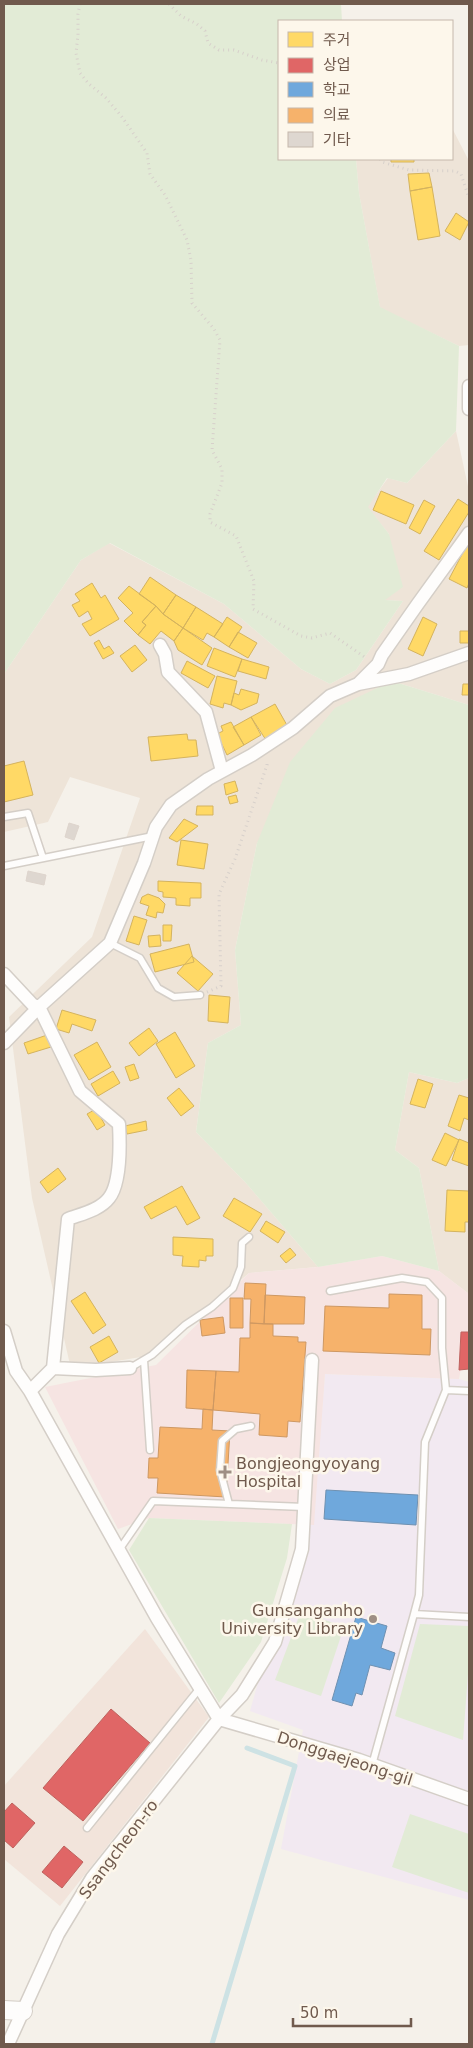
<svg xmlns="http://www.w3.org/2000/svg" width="473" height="2048" font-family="'DejaVu Sans','Noto Sans KR',sans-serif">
  <rect width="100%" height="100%" fill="#f5f1ea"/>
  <path fill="#eee4d8" d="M452,128L469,161V345L459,346L380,308L359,193L356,159H452Z
    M456,431L469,491V705L392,681L257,843L235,950L241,1025L208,1043L196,1132L245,1182L318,1267L249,1273L152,1355L71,1369L32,1198L9,1017L92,937L140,798L70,777L48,822L4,832V674L81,560L109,543L224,604L301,669L330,684L356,670L403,601L384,600L389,534L367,507L388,478L407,483Z
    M409,1072L457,1083L469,1078V1294L439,1271L419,1168L395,1150Z"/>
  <path fill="#f2e4db" d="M145,1629L209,1717L60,1906L4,1859V1786Z"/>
  <path fill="#f2e9f1" d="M325,1374L459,1379L469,1382V1900L281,1849L303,1730L250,1711L317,1474Z"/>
  <path fill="#f6e4e2" d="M382,1256L439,1271L469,1294V1324L459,1379L325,1374L314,1525L149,1518L118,1529L45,1387L156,1365L249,1273L318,1267Z"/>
  <path fill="#e2ebd6" d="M4,4H341L342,21H279V159H356L359,193L380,307L459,346L456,431L407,483L387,478L368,507L389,534L403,587L385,600L403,601L356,670L330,684L301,669L224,604L110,543L81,560L4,674Z
    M392,681L469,705V1078L457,1083L409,1072L395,1150L419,1168L439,1271L382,1256L318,1267L245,1182L196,1132L208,1043L241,1025L235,950L257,843L290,762L335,708Z
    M149,1518L292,1524L287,1558L261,1642L219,1703L129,1550Z
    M301,1611L344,1627L321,1696L275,1680Z
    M420,1624L469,1626V1661L463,1740L395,1716Z
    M410,1814L469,1834V1893L392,1867Z"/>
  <path fill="#ffd966" stroke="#d4b35e" d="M391,159H414V162H391Z
    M429,173L432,187L410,191L408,174Z
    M432,187L440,236L418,240L410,191Z
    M456,213L469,222L460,240L445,231Z
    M381,491L414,505L406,524L373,510Z
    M458,499L469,506V512L439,560L424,551Z
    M424,500L435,506L420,534L409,528Z
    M467,545L469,546V583L467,588L449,579Z
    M150,577L176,595L163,614L156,606L139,594Z
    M92,583L101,598L105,595L119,619L90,636L82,624L92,619L88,611L79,617L72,605L80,601L75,594Z
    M129,586L156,606L142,622L146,625L138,635L124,621L133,613L118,598Z
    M176,595L196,607L183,628L163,614Z
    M156,606L163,614L183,628L174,641L161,631L150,644L138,635L146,625L142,622Z
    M196,607L223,624L214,637L207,633L203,640L183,628Z
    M227,617L242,627L229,647L214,637Z
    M423,617L437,624L423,656L408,649Z
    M183,628L212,648L202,665L178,650L174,641Z
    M460,631H469V643H460Z
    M238,632L257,643L248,658L229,647Z
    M99,640L104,649L109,646L114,653L103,659L94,643Z
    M135,645L147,660L132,672L120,656Z
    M214,648L242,659L235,677L207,666Z
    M242,659L269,667L266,679L238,671Z
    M187,661L215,676L208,688L181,673Z
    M217,676L237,681L231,705L224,703L223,708L210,704Z
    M463,684H469V695H462Z
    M241,689L259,694L257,703L241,710L231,705L234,693L239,695Z
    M275,704L288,727L266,740L251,717Z
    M251,717L261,735L244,745L233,727Z
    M231,722L244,745L227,755L217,734L223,731L221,726Z
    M187,734L188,740H196L198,756L151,761L148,737Z
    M24,761L33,795L4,802V766Z
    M235,781L238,791L226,795L224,784Z
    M236,795L238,802L230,804L228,797Z
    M197,806H213V815H196Z
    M184,819L198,826L177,842L169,838Z
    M181,840L208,844L204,869L177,865Z
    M158,881L201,883V898H190V906L176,905V898L163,897V892L158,891Z
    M148,894L159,898L165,904L163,913L157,912L156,918L146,915L149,906L140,903L142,897Z
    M134,916L147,920L139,945L126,941Z
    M163,925H172L171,941H163Z
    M160,935L161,946L149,947L148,936Z
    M189,944L194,962L155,972L150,954Z
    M192,956L213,974L198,991L177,973Z
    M209,995L230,997L228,1023L208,1021Z
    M62,1010L96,1020L92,1031L72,1024L69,1033L56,1029Z
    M149,1028L158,1041L139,1056L129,1043Z
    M175,1032L195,1066L176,1078L156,1044Z
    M47,1035L51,1047L28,1054L24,1043Z
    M97,1042L111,1067L89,1080L74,1055Z
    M134,1064L139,1078L130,1081L125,1067Z
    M113,1071L120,1083L98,1096L91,1084Z
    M418,1079L433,1084L425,1108L410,1104Z
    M179,1088L194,1106L181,1116L167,1098Z
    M459,1095L469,1098V1120L464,1118L460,1131L448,1126Z
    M96,1109L105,1125L97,1130L87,1114Z
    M146,1121L147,1130L127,1134L125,1126Z
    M445,1133L459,1140L446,1166L432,1160Z
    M459,1139L469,1143V1166L452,1160Z
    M58,1168L66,1179L48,1193L40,1182Z
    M182,1186L200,1218L187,1225L176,1206L151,1219L144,1207Z
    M447,1190L469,1191V1222H465V1232L445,1231Z
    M234,1198L262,1214L250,1232L223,1216Z
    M266,1221L285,1232L278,1243L260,1231Z
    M173,1237L213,1239V1256H206V1261L199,1260V1267L182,1266L183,1256L173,1255Z
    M290,1248L296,1255L286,1263L280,1256Z
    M85,1292L106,1325L93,1334L71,1301Z
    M109,1336L118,1352L99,1363L90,1347Z"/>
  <path fill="#e06666" stroke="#be625e" d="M461,1332H469V1369L459,1370Z
    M111,1709L150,1743L83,1821L43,1788Z
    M12,1803L35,1823L13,1848L4,1840V1812Z
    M64,1846L83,1862L62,1888L42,1872Z"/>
  <path fill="#6fa8dc" stroke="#6f91b1" d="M326,1490L418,1495L416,1525L324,1519Z
    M356,1617L387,1626L381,1648L395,1653L390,1670L370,1665L362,1695L356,1693L352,1706L332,1700Z"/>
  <path fill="#f6b26b" stroke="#ce9862" d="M245,1283L266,1284L264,1324L250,1323L251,1299H244Z
    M389,1294L422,1295V1329H431L430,1355L323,1351L325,1306L389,1308Z
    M265,1295L305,1297L304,1324H264Z
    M230,1298H243V1328H230Z
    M223,1317L225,1333L202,1336L200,1320Z
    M250,1323L273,1324V1336L298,1337V1342H306L300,1422L288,1421L287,1437L259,1435L260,1414L213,1410L216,1371L239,1372L240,1338H250Z
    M187,1370L216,1371L213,1410L186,1408Z
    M203,1409L213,1410L212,1430L230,1431L226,1497L157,1493L158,1478H148L149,1458H158L160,1427L202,1429Z"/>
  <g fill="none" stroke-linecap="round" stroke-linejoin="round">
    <path stroke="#cde2e4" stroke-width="5" d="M212,2044L295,1766L247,1748"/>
  </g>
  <path fill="#ded7d0" stroke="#ded5cd" d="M69,823L79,826L74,840L65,837Z
    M28,871L46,875L44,885L26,881Z"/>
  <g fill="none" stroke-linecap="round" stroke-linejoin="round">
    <g stroke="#d4cec7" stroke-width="9">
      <path id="lane" d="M4,817L28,813L43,858
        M4,866L153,836
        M110,943L140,958L158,988L174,997L200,995
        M330,1291L402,1278L427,1282L442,1298V1348L446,1390L469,1391
        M144,1360L150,1450
        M130,1368L152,1355L185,1325L212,1307L233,1288L241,1267L242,1243L249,1237
        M229,1504L220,1470L222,1441L236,1429L251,1426
        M119,1550L153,1501L304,1507
        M414,1614L419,1595L425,1442L446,1390
        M372,1765L414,1614L469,1617
        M87,1828L200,1688"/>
    </g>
    <g stroke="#d4cec7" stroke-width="15">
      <path id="street" d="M469,386V409
        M160,645L165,654L168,672L206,712L222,771
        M358,684L409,674L469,653
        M4,974L33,1005L39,1007L4,1043
        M4,1331L16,1371L30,1391
        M53,1368L68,1219C81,1214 100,1210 109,1198C121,1183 120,1142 119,1124L80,1091L39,1007L110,943L144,863L156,827L171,805L208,779L252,755L293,728L330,696L358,684L378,664L382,655L417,605L469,533
        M130,1368L96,1370L53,1368L30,1391L157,1618L219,1719L242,1695L275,1642L302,1549L312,1360
        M8,2044L58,1934L92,1878L219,1719L359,1760L469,1799"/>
    </g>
    <g stroke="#d4cec6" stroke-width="20">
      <path id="secondary" d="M4,2010L23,2011"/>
    </g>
    <path stroke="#d7d0cb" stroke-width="3" stroke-dasharray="1 4" stroke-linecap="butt" d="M80,4L78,14V35L76,53L80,73L88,83L106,98L122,117L147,153L150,174L165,195L187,240L191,260L192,303L214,329L220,340L212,450L222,469V483L210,514V522L236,536L254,581L253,609L301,636L312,638L330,633L366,658
      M169,4L181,16L197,24L205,31L208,43L219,50H234L262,60L279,63
      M380,159L382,162L409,170L455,171L461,174L469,198
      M207,992L221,986L219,894L235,859L267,765V761"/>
    <use href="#lane" stroke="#fefdfc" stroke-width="6"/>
    <use href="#street" stroke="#fefdfc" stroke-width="12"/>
    <use href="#secondary" stroke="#fefdfc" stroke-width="18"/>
  </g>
  <g fill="#9f8f84" stroke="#fdf7eb" stroke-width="2">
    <path d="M222.5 1464.5h5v5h5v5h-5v5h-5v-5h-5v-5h5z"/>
    <circle cx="373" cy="1619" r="5"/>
  </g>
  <g text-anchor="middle" stroke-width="5" stroke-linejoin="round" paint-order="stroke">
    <g font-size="16" fill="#705a4d" stroke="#fdf7eb" text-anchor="start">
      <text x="236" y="1469">Bongjeongyoyang<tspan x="236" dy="18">Hospital</tspan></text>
      <text x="363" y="1616" text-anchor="end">Gunsanganho<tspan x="363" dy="18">University Library</tspan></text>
    </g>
    <g font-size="16" fill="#705a4d" stroke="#fdf7eb">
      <text transform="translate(345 1758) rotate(18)" y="6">Donggaejeong-gil</text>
      <text transform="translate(118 1849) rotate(-53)" y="6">Ssangcheon-ro</text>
    </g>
  </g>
  <rect width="473" height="2048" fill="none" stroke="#705a4d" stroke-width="10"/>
  <rect x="278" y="20" width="175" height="140" fill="#fdf7eb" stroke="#c5b8ac"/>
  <rect x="288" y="32" width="25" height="15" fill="#ffd966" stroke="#c5b8ac"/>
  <text x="323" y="45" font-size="15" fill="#705a4d">주거</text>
  <rect x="288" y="58" width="25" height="15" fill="#e06666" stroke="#c5b8ac"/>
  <text x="323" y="70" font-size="15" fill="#705a4d">상업</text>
  <rect x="288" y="82" width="25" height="15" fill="#6fa8dc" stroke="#c5b8ac"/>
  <text x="323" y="95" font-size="15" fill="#705a4d">학교</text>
  <rect x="288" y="108" width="25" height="15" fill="#f6b26b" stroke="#c5b8ac"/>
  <text x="323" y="120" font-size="15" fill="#705a4d">의료</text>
  <rect x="288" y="132" width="25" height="15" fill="#ded7d0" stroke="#c5b8ac"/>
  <text x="323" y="145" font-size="15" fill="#705a4d">기타</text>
  <path d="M293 2018v8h118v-8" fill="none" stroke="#705a4d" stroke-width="2.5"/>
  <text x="300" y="2018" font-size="15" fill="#705a4d" stroke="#fdf7eb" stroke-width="4" paint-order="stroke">50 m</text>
</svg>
